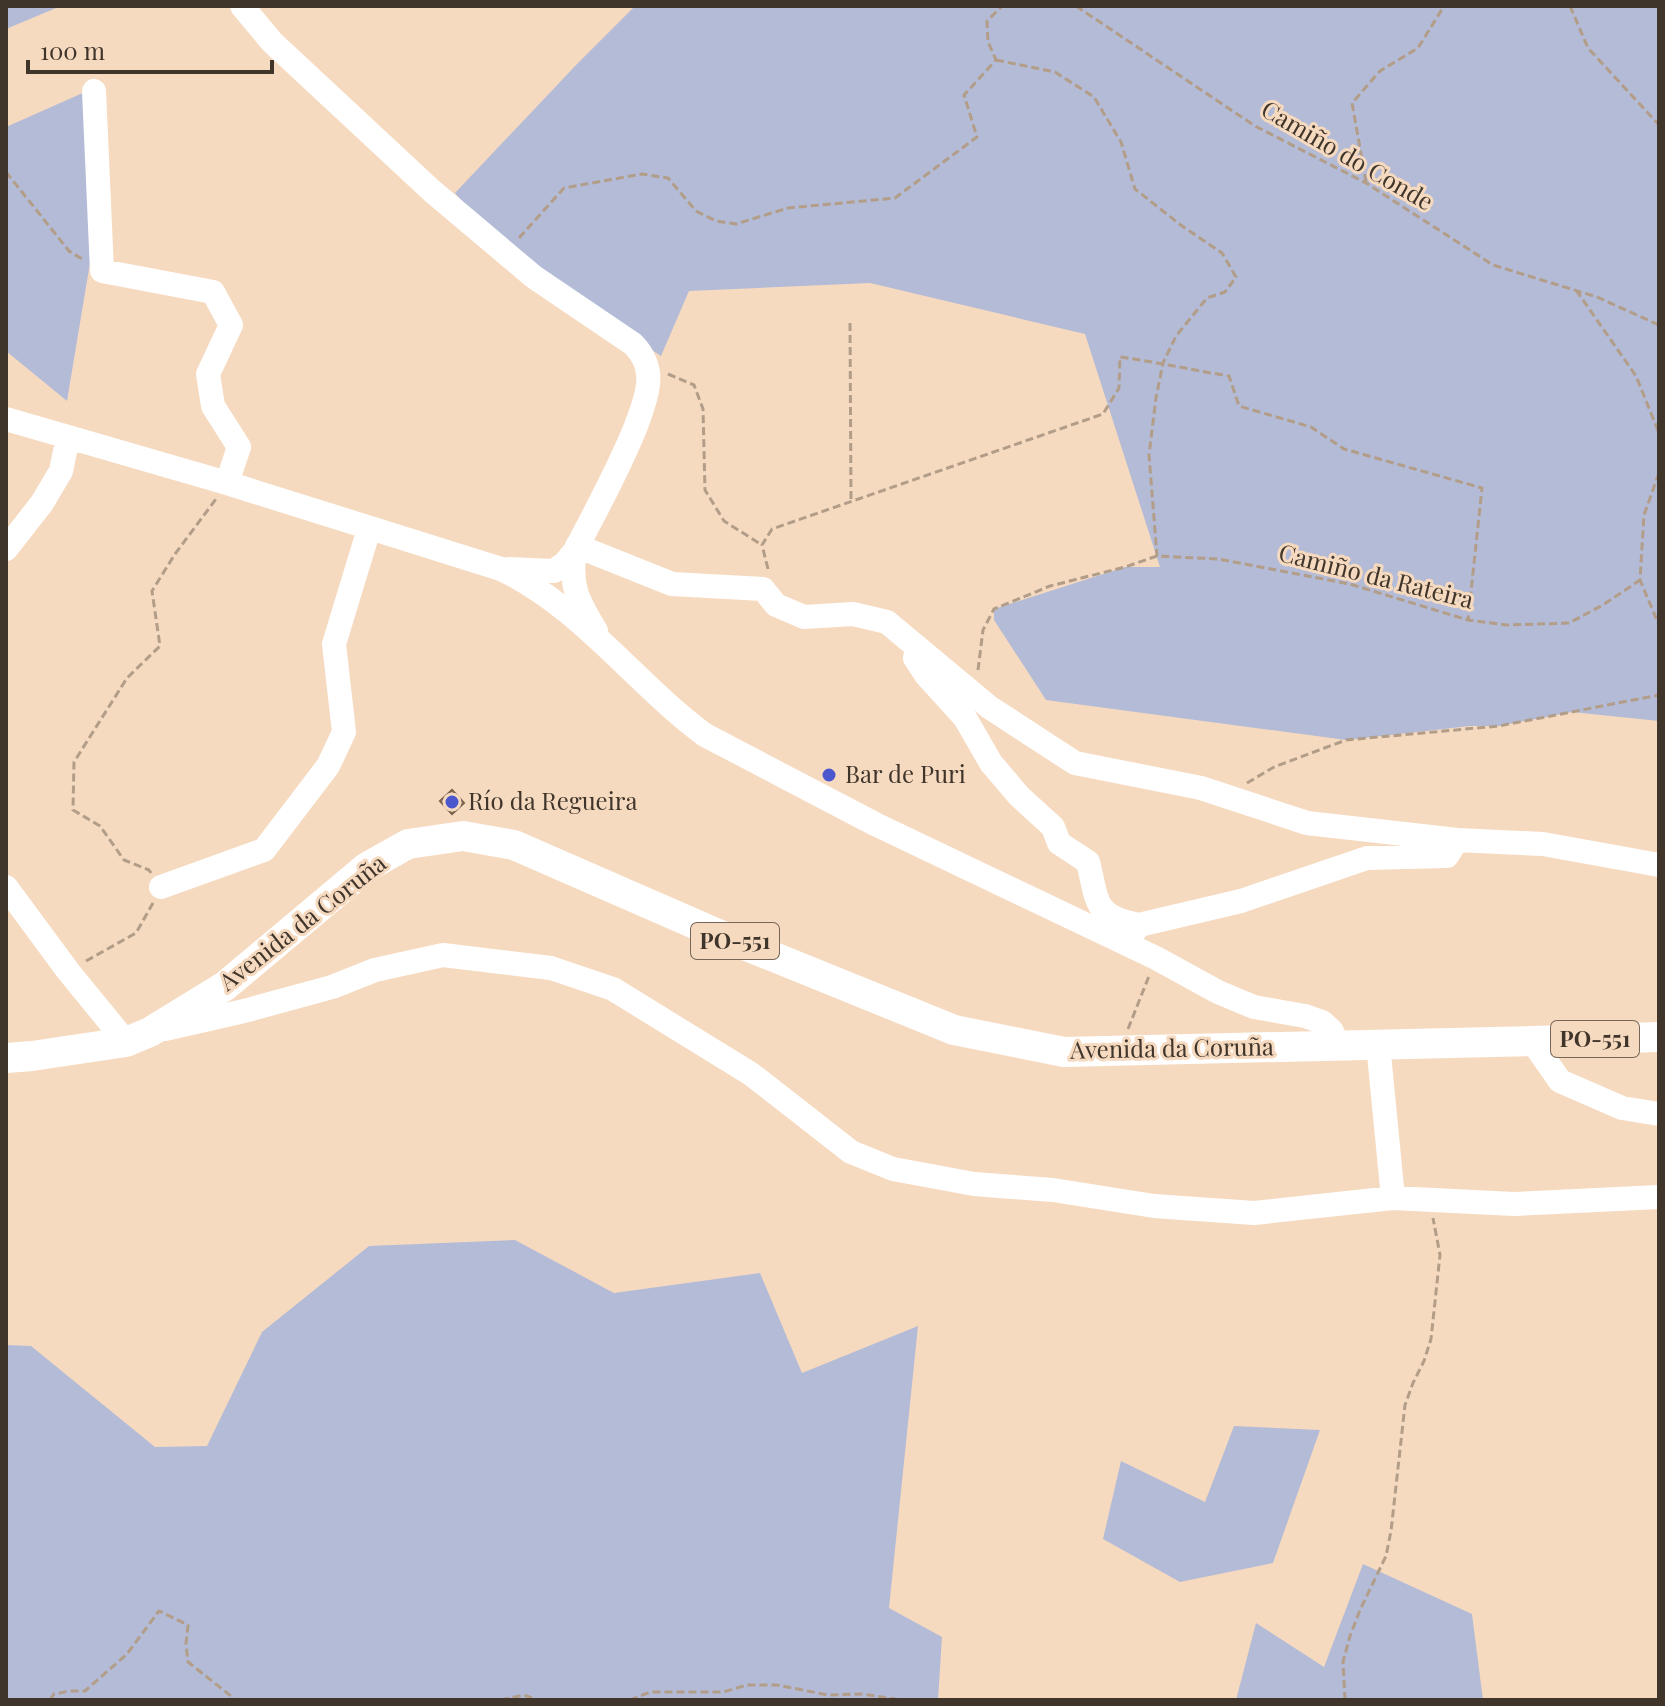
<svg xmlns="http://www.w3.org/2000/svg" width="1665" height="1706" font-family="'Playfair Display',serif">
  <rect width="100%" height="100%" fill="#f6dac0"/>
  <path fill="#b4bbd7" d="M6,6H61L6,29Z
    M635,6H1659V721L1572,712L1499,726H1470L1346,740L1046,700L994,620V609L1125,567H1160L1085,334L870,283L689,291L661,356L505,253L455,193L577,64Z
    M85,92L93,245L67,401L6,351V127Z
    M515,1240L614,1293L760,1273L802,1373L918,1326L889,1608L942,1637L938,1700H6V1345L31,1346L155,1447L207,1446L262,1332L369,1246Z
    M1234,1426L1320,1430L1273,1563L1180,1582L1103,1539L1121,1461L1205,1502Z
    M1363,1564L1472,1614L1483,1700H1236L1256,1623L1324,1667Z"/>
  <path fill="#c3a88f" stroke="#786049" stroke-width="2" d="M452,790L464,803L452,814L440,801Z"/>
  <g fill="none" stroke-linecap="round" stroke-linejoin="round">
    <path stroke="#b29d89" stroke-width="3" stroke-dasharray="8 4" stroke-linecap="butt" d="M1076,6L1255,126L1366,183L1493,265L1597,297L1659,325
      M1570,6L1588,48L1659,125
      M996,60L1055,72L1094,97L1121,142L1135,189L1182,226L1222,253L1236,277L1225,292L1207,298L1176,336L1163,363L1156,398L1149,455L1157,556
      M6,172L69,251L82,259
      M1366,182L1352,103L1380,71L1418,48L1444,6
      M519,238L564,188L642,174L668,178L696,211L716,221L736,224L788,208L895,198L977,137L964,95L996,60L988,42L987,21L1002,6
      M1576,290L1636,376L1659,433
      M850,323L851,501
      M668,374L694,385L703,409L705,490L724,521L762,545
      M1659,473L1644,515L1640,580L1659,625
      M768,569L762,545L772,529L1103,414L1119,388L1120,357C1157,362 1192,370 1229,376L1239,406L1311,427L1344,449L1482,488L1468,620
      M978,670L983,630L994,609L1050,586L1125,567L1157,556L1218,559L1350,584L1468,620L1506,625L1569,623L1603,605L1640,580
      M1247,783L1274,767L1346,740L1499,726L1659,695
      M151,873L149,870L124,860L100,826L73,810L74,762L127,678L160,646L152,591L175,554L216,499
      M86,961L136,933L153,903
      M1128,1029L1149,976
      M50,1700L54,1694L70,1691H85L127,1654L159,1611L188,1625L186,1644L188,1662L236,1700
      M501,1700L524,1695L538,1700
      M630,1700L650,1692H723L747,1685H777L828,1695L862,1694L902,1700
      M1345,1700L1343,1662L1350,1636L1360,1610L1386,1556L1391,1531L1405,1405L1413,1383L1424,1361L1431,1339L1440,1255L1433,1218"/>
    <path stroke="#fff" stroke-width="24" d="M242,6L272,42L432,191L534,277L633,344C643,354 650,368 648,384C647,398 641,412 636,426C619,469 596,510 575,551L565,563L554,571L508,569
      M94,91L102,271L213,292L231,325L208,374L213,406L239,447L227,483
      M6,419L227,483L501,569C579,605 637,685 705,735L875,824L1156,958L1218,992L1254,1007L1305,1016L1322,1022L1331,1030L1339,1045
      M577,546L672,584L763,589L776,605L804,617L853,614L887,622L989,707L1075,763L1201,788L1307,823L1457,840L1543,844L1659,865
      M6,549L42,503L61,471L68,437
      M575,551C569,586 578,601 596,631
      M917,650L915,658L926,675L965,718L991,763L1019,796L1053,827L1059,843L1088,862C1098,902 1093,916 1139,925
      M6,887L68,971L126,1042
      M161,887L264,850L328,766L344,732L334,644L369,529
      M1130,938L1139,925L1241,901L1367,858L1447,856L1457,840
      M165,1029L244,1011L332,987L375,970L443,955L551,968L613,989L751,1074L851,1152L893,1169L974,1184L1053,1190L1154,1206L1254,1213L1393,1198L1514,1204L1659,1197
      M1532,1041L1560,1081L1622,1108L1659,1114
      M1378,1044L1393,1198"/>
    <path stroke="#fff" stroke-width="30" d="M6,1058L32,1056L126,1042L150,1032L225,986L367,867L408,844L463,836L514,845L727,938L954,1030L1064,1052L1532,1041L1659,1037"/>
  </g>
  <g fill="#4b57cc" stroke="#f6dac0" stroke-width="3">
    <circle cx="829" cy="775" r="8"/>
    <circle cx="452" cy="802" r="8"/>
  </g>
  <g text-anchor="middle" stroke-width="6" stroke-linejoin="round" paint-order="stroke">
    <g fill="#f6dac0" stroke="#776658" stroke-width="2">
      <rect x="691" y="923" width="88" height="36" rx="6"/>
      <rect x="1551" y="1021" width="88" height="36" rx="6"/>
    </g>
    <g font-size="22" font-weight="bold" fill="#40352b">
      <text x="735" y="949">PO-551</text>
      <text x="1595" y="1047">PO-551</text>
    </g>
    <g font-size="24" fill="#40352b" stroke="#f6dac0">
      <text transform="translate(1347 156) rotate(30)" y="8">Camiño do Conde</text>
      <text transform="translate(1376 577) rotate(14)" y="8">Camiño da Rateira</text>
      <text transform="translate(303 923) rotate(-38)" y="8">Avenida da Coruña</text>
      <text transform="translate(1172 1049) rotate(-1)" y="8">Avenida da Coruña</text>
    </g>
    <g font-size="24" fill="#40352b" stroke="#f6dac0" text-anchor="start">
      <text x="845" y="783">Bar de Puri</text>
      <text x="468" y="810">Río da Regueira</text>
    </g>
  </g>
  <rect width="1665" height="1706" fill="none" stroke="#40352b" stroke-width="16"/>
  <path d="M28 60v12h244v-12" fill="none" stroke="#40352b" stroke-width="4"/>
  <text x="40" y="60" font-size="24" fill="#40352b" stroke="#f6dac0" stroke-width="6" paint-order="stroke">100 m</text>
</svg>
